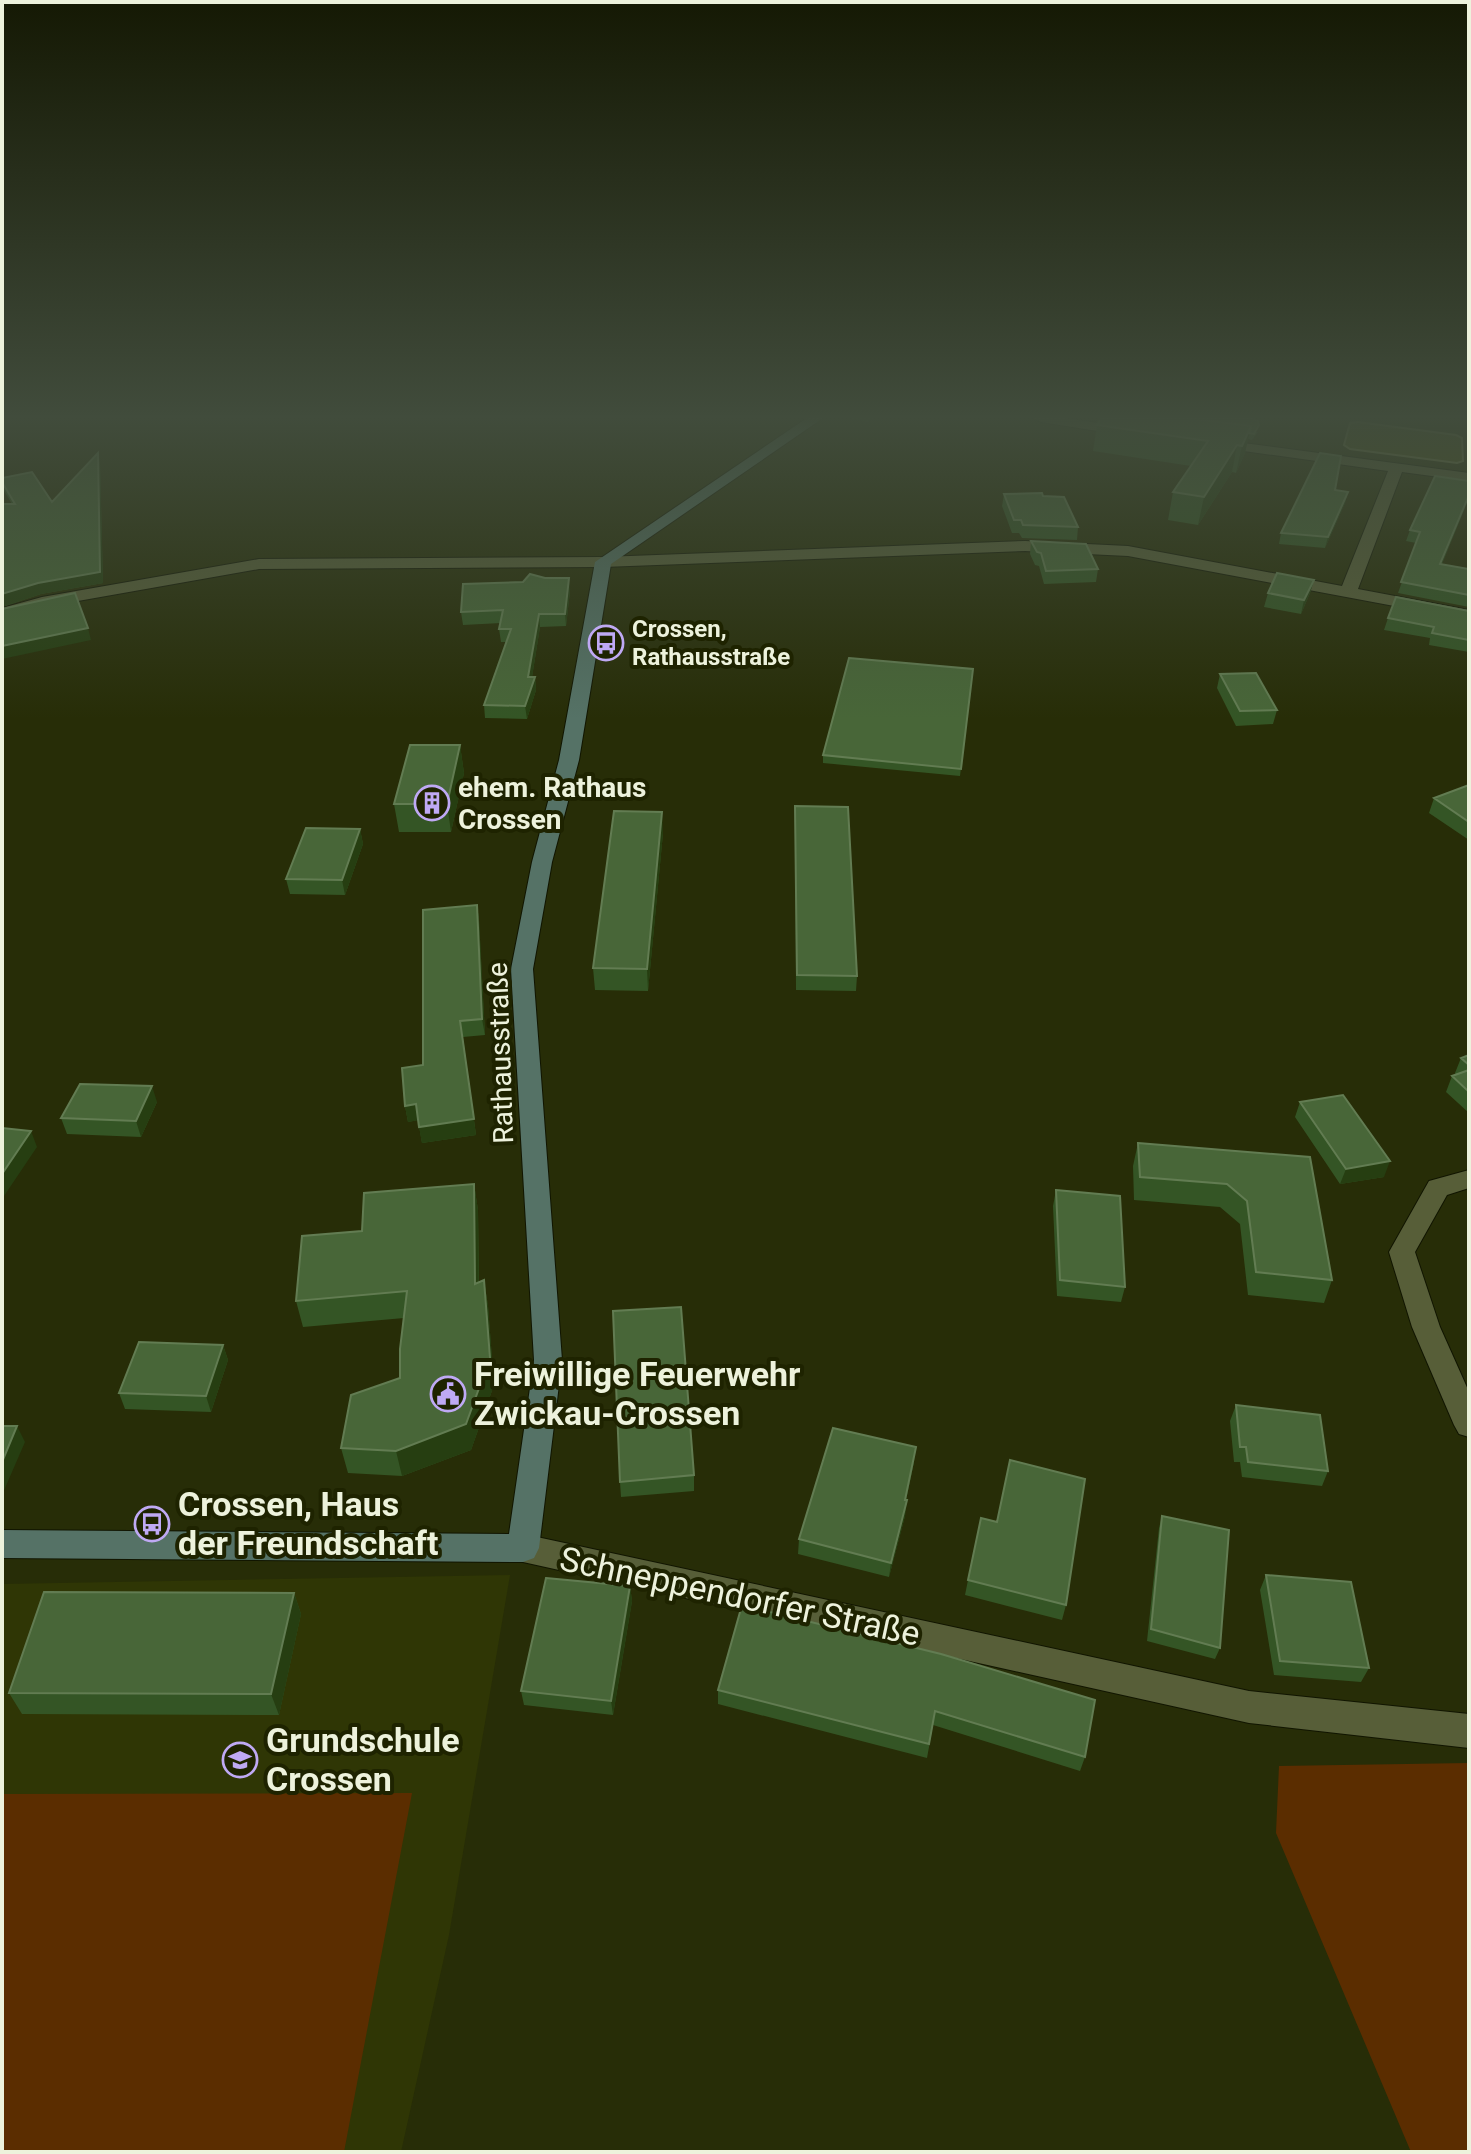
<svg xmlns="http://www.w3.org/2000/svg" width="1471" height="2154" font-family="Roboto,sans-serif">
  <rect width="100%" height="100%" fill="#272d07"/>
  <path fill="#2f3605" d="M510,1575L449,1935L401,2152H2V1584Z"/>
  <path fill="#5b2d00" d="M1469,1763V2152H1411L1276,1833L1279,1766Z
    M412,1793L344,2152H2V1794Z"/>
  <path fill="#4a5312" stroke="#7b834f" stroke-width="2" d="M1358,422L1456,435L1462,438L1463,461L1457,463L1350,449L1344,445L1350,423Z"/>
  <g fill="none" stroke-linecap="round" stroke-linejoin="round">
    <g stroke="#111500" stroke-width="2">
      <path id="street" d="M1034,418H1066L1129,428L1136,432L1129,436L1041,422Z
        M1213,439L1469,473V481L1402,472L1358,589L1469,610V620L1128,556L1025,551L603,567L259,569L44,607L2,618V608L42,597L259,559L603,557L1025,541L1128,546L1342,586L1388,471L1208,446V440Z
        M1469,1170V1188L1447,1195L1415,1252L1440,1327L1469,1392V1437L1459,1434L1454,1425L1412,1327L1389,1252L1429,1181Z
        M523,1534L1249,1691L1469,1714V1748L1249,1723L523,1562L512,1558L507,1548L512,1538Z"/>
    </g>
    <g stroke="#111500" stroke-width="2">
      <path id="secondary" d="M807,418H823L611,564L579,760L552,862L533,969L562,1360L539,1548L534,1558L523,1562L2,1558V1530L509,1534L534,1360L511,969L532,862L559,760L595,562Z"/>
    </g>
    <use href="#street" fill="#575e38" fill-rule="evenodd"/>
    <use href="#secondary" fill="#557266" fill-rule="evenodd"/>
  </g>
  <path fill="#345525" d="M848,418H874L868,422Z
    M1097,425L1258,432L1252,440L1248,439L1245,453L1236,473L1232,472L1198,525L1168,520L1173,492L1191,466L1093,451Z
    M100,463L103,583L41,594L2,607V504H12L3,489L2,478L52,502Z
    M1335,490L1348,492L1345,503L1325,548L1279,544L1281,533Z
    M1004,494L1043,496L1078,527L1077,540L1022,538L1019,533H1012L1002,506Z
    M1469,498L1442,564L1469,569V607L1398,593L1416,543L1406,541L1410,530Z
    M1031,541L1098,569L1096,582L1044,584L1039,566L1035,565L1030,554Z
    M1314,580L1310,593L1301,614L1264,607L1268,593Z
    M570,591L566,626L540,627L532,677H535L536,690L527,719L485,718L484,705L506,642H501L499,629L501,623L463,625L461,612Z
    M1469,611V652L1429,645L1430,638L1384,630L1388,618Z
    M973,669L960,776L823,763V755Z
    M1220,674L1277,710L1273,724L1236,726L1217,688Z
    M460,745L464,773L451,832H399L394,804Z
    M1469,785V840L1429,813L1434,798Z
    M795,821L857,976L856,991L796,990Z
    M360,829L363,844L345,895L290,894L286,879Z
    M663,833L648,991L595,990L593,968Z
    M477,905L479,920L485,1035L463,1037L476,1135L422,1143L418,1120L408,1122L405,1106L423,1065Z
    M1469,1055V1113L1446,1092L1452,1076L1456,1075L1455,1073L1461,1058Z
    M157,1102L141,1137L67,1134L61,1118Z
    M1300,1102L1384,1177L1340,1184L1295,1117Z
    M1138,1143L1310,1157L1332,1280L1324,1303L1248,1295L1240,1224L1220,1207L1134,1200L1133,1166Z
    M474,1184L478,1210L479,1282L484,1280L488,1306L494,1385L471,1450L402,1476L348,1473L341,1448L400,1378L404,1318L303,1327L296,1301L362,1231Z
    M1056,1190L1125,1287L1121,1302L1057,1296L1053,1206Z
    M223,1345L228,1360L211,1412L125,1409L119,1393Z
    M1236,1405L1328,1471L1322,1486L1242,1477L1240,1462H1234L1230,1421Z
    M914,1462L906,1500L905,1516L889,1577L798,1554L799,1539Z
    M694,1475V1491L621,1497L620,1482Z
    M1162,1516L1220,1648L1215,1659L1147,1641L1159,1528Z
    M1266,1575L1369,1668L1361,1682L1274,1675L1260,1590Z
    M968,1580L1066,1605L1062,1620L965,1595Z
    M630,1586L632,1601L613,1715L524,1705L521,1691Z
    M294,1593L301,1614L279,1715L22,1714L9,1693Z
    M941,1654L1085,1757L1080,1771L933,1725L927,1758L718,1704V1690Z"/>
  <path fill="#263e11" d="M1251,426L1245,453L1236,473L1242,446Z
    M1237,445L1232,472L1198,525L1204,497Z
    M98,453L100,463L103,583L41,594L2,607V594Z
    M1348,492L1345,503L1325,548L1328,537Z
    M1469,495V498L1437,575L1440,564Z
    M569,578L570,591L566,626L565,614Z
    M1314,580L1310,593L1301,614L1304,600Z
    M539,614L540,627L530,690L528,677Z
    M88,628L91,640L2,659V646Z
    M535,677L536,690L527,719L525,706Z
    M460,745L464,773L451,832L447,804Z
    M662,812L663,833L648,991L647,969Z
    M360,829L363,844L345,895L342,880Z
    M477,905L479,920L485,1035L482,1019Z
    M460,1021L476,1135L422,1143L419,1127Z
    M152,1086L157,1102L141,1137L136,1121Z
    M416,1104L419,1120L408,1122L405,1106Z
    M31,1131L37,1147L2,1199V1174Z
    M1390,1161L1384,1177L1340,1184L1346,1169Z
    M474,1184L478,1210L479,1311L475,1284Z
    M484,1280L488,1306L494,1385L471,1450L402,1476L396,1451Z
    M223,1345L228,1360L211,1412L206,1396Z
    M17,1426L25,1442L2,1495V1462Z
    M916,1447L914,1462L903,1515L905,1500Z
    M907,1500L905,1516L889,1577L891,1563Z
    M630,1586L632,1601L613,1715L611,1701Z
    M294,1593L301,1614L279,1715L271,1694Z"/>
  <path fill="#486638" stroke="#627c52" stroke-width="2" d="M1101,418H1187L1251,426L1242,446L1237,445L1204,497L1173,492L1208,441L1097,425Z
    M1187,418H1251L1258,421L1259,425L1254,434L1249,433L1251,426Z
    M98,453L100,572L38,583L2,594V504H15L2,482V478L32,472L52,502Z
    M1320,453L1341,456L1335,490L1348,492L1328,537L1281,533Z
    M1435,476L1469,481V495L1440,564L1469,569V595L1401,582L1420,532L1410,530Z
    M1042,493L1043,496L1064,497L1078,527L1023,525L1021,520H1014L1004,494Z
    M1031,541L1086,544L1098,569L1046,571L1041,553L1037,552Z
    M1277,573L1314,580L1304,600L1268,593Z
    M530,574L545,578H569L565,614H539L528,677H535L525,706L484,705L511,629H499L503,610L461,612L463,584L523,582Z
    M75,593L88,628L2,646V609Z
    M1396,597L1469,611V640L1432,633L1434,627L1388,618Z
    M849,658L973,669L961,769L823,755Z
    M1256,673L1277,710L1240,711L1220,674Z
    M410,745H460L447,804H394Z
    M1469,785V822L1434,798Z
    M795,806L848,807L857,976L797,975Z
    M614,811L662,812L647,969L593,968Z
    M306,828L360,829L342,880L286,879Z
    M477,905L482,1019L460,1021L474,1119L419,1127L416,1104L405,1106L402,1068L423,1065V910Z
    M1469,1055V1065L1461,1058Z
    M1469,1070V1092L1452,1076Z
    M80,1084L152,1086L136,1121L61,1118Z
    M1343,1095L1390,1161L1346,1169L1300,1102Z
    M2,1128L31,1131L2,1174Z
    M1138,1143L1310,1157L1332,1280L1256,1272L1247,1201L1227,1184L1140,1177Z
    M474,1184L475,1284L484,1280L490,1358L466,1424L396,1451L341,1448L351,1395L400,1378V1349L407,1291L296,1301L302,1236L362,1231L364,1193Z
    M1056,1190L1120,1196L1125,1287L1060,1280Z
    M681,1307L694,1475L620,1482L613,1311Z
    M139,1342L223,1345L206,1396L119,1393Z
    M1236,1405L1320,1415L1328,1471L1248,1462L1246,1447H1240Z
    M2,1426H17L2,1462Z
    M833,1428L916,1447L905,1500H907L891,1563L799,1539Z
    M1010,1460L1085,1479L1066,1605L968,1580L981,1518L997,1522Z
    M1162,1516L1229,1530L1220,1648L1151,1629Z
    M1266,1575L1351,1582L1369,1668L1280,1661Z
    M546,1578L630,1586L611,1701L521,1691Z
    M44,1592L294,1593L271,1694L9,1693Z
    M742,1605L941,1654L1095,1700L1085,1757L935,1711L929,1744L718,1690Z"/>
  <linearGradient id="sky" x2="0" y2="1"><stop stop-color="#151904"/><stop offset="0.58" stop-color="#414c3c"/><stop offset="1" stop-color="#414c3c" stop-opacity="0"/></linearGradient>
  <rect width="1471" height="719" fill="url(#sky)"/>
  <defs>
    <g id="bus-ring" transform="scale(1.8)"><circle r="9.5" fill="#1e2300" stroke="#bfa9f4" stroke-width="1.5"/><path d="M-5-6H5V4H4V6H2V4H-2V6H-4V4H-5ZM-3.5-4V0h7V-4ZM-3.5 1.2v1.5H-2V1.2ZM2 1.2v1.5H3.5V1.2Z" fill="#bfa9f4"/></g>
    <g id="building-ring" transform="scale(1.8)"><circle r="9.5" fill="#1e2300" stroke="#bfa9f4" stroke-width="1.5"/><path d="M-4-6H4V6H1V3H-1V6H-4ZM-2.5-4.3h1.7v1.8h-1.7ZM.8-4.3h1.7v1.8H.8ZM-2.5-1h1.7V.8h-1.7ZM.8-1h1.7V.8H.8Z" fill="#bfa9f4"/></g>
    <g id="civic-ring" transform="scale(1.8)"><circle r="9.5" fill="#1e2300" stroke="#bfa9f4" stroke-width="1.5"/><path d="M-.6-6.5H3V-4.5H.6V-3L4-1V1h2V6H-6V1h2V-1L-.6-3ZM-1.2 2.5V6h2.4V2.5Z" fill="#bfa9f4"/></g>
    <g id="school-ring" transform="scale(1.8)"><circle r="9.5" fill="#1e2300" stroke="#bfa9f4" stroke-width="1.5"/><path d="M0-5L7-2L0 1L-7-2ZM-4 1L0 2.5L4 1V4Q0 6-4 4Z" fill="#bfa9f4"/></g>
  </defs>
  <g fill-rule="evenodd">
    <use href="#bus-ring" x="606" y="643"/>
    <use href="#building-ring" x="432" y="803"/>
    <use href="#civic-ring" x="448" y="1394"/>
    <use href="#bus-ring" x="152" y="1524"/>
    <use href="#school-ring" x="240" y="1760"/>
  </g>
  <g text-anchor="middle" stroke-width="8" stroke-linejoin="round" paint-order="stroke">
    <g font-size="24" font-weight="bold" fill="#edf2dc" stroke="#1e2300" text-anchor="start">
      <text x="632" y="637">Crossen,<tspan x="632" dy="28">Rathausstraße</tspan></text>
    </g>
    <g font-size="28" font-weight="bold" fill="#edf2dc" stroke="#1e2300" text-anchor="start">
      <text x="458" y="797">ehem. Rathaus<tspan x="458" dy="32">Crossen</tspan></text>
    </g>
    <g font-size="28" fill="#edf2dc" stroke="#1e2300">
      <text transform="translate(500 1053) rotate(-92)" y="10">Rathausstraße</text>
    </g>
    <g font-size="34" font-weight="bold" fill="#edf2dc" stroke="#1e2300" text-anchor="start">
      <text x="474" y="1386">Freiwillige Feuerwehr<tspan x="474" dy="39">Zwickau-Crossen</tspan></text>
      <text x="178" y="1516">Crossen, Haus<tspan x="178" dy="39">der Freundschaft</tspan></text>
      <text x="266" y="1752">Grundschule<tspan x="266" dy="39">Crossen</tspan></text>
    </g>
    <g font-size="34" fill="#edf2dc" stroke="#1e2300">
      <text transform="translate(740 1596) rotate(12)" y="12">Schneppendorfer Straße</text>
    </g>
  </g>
  <rect width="1471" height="2154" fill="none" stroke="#edf2dc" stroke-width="8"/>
</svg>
